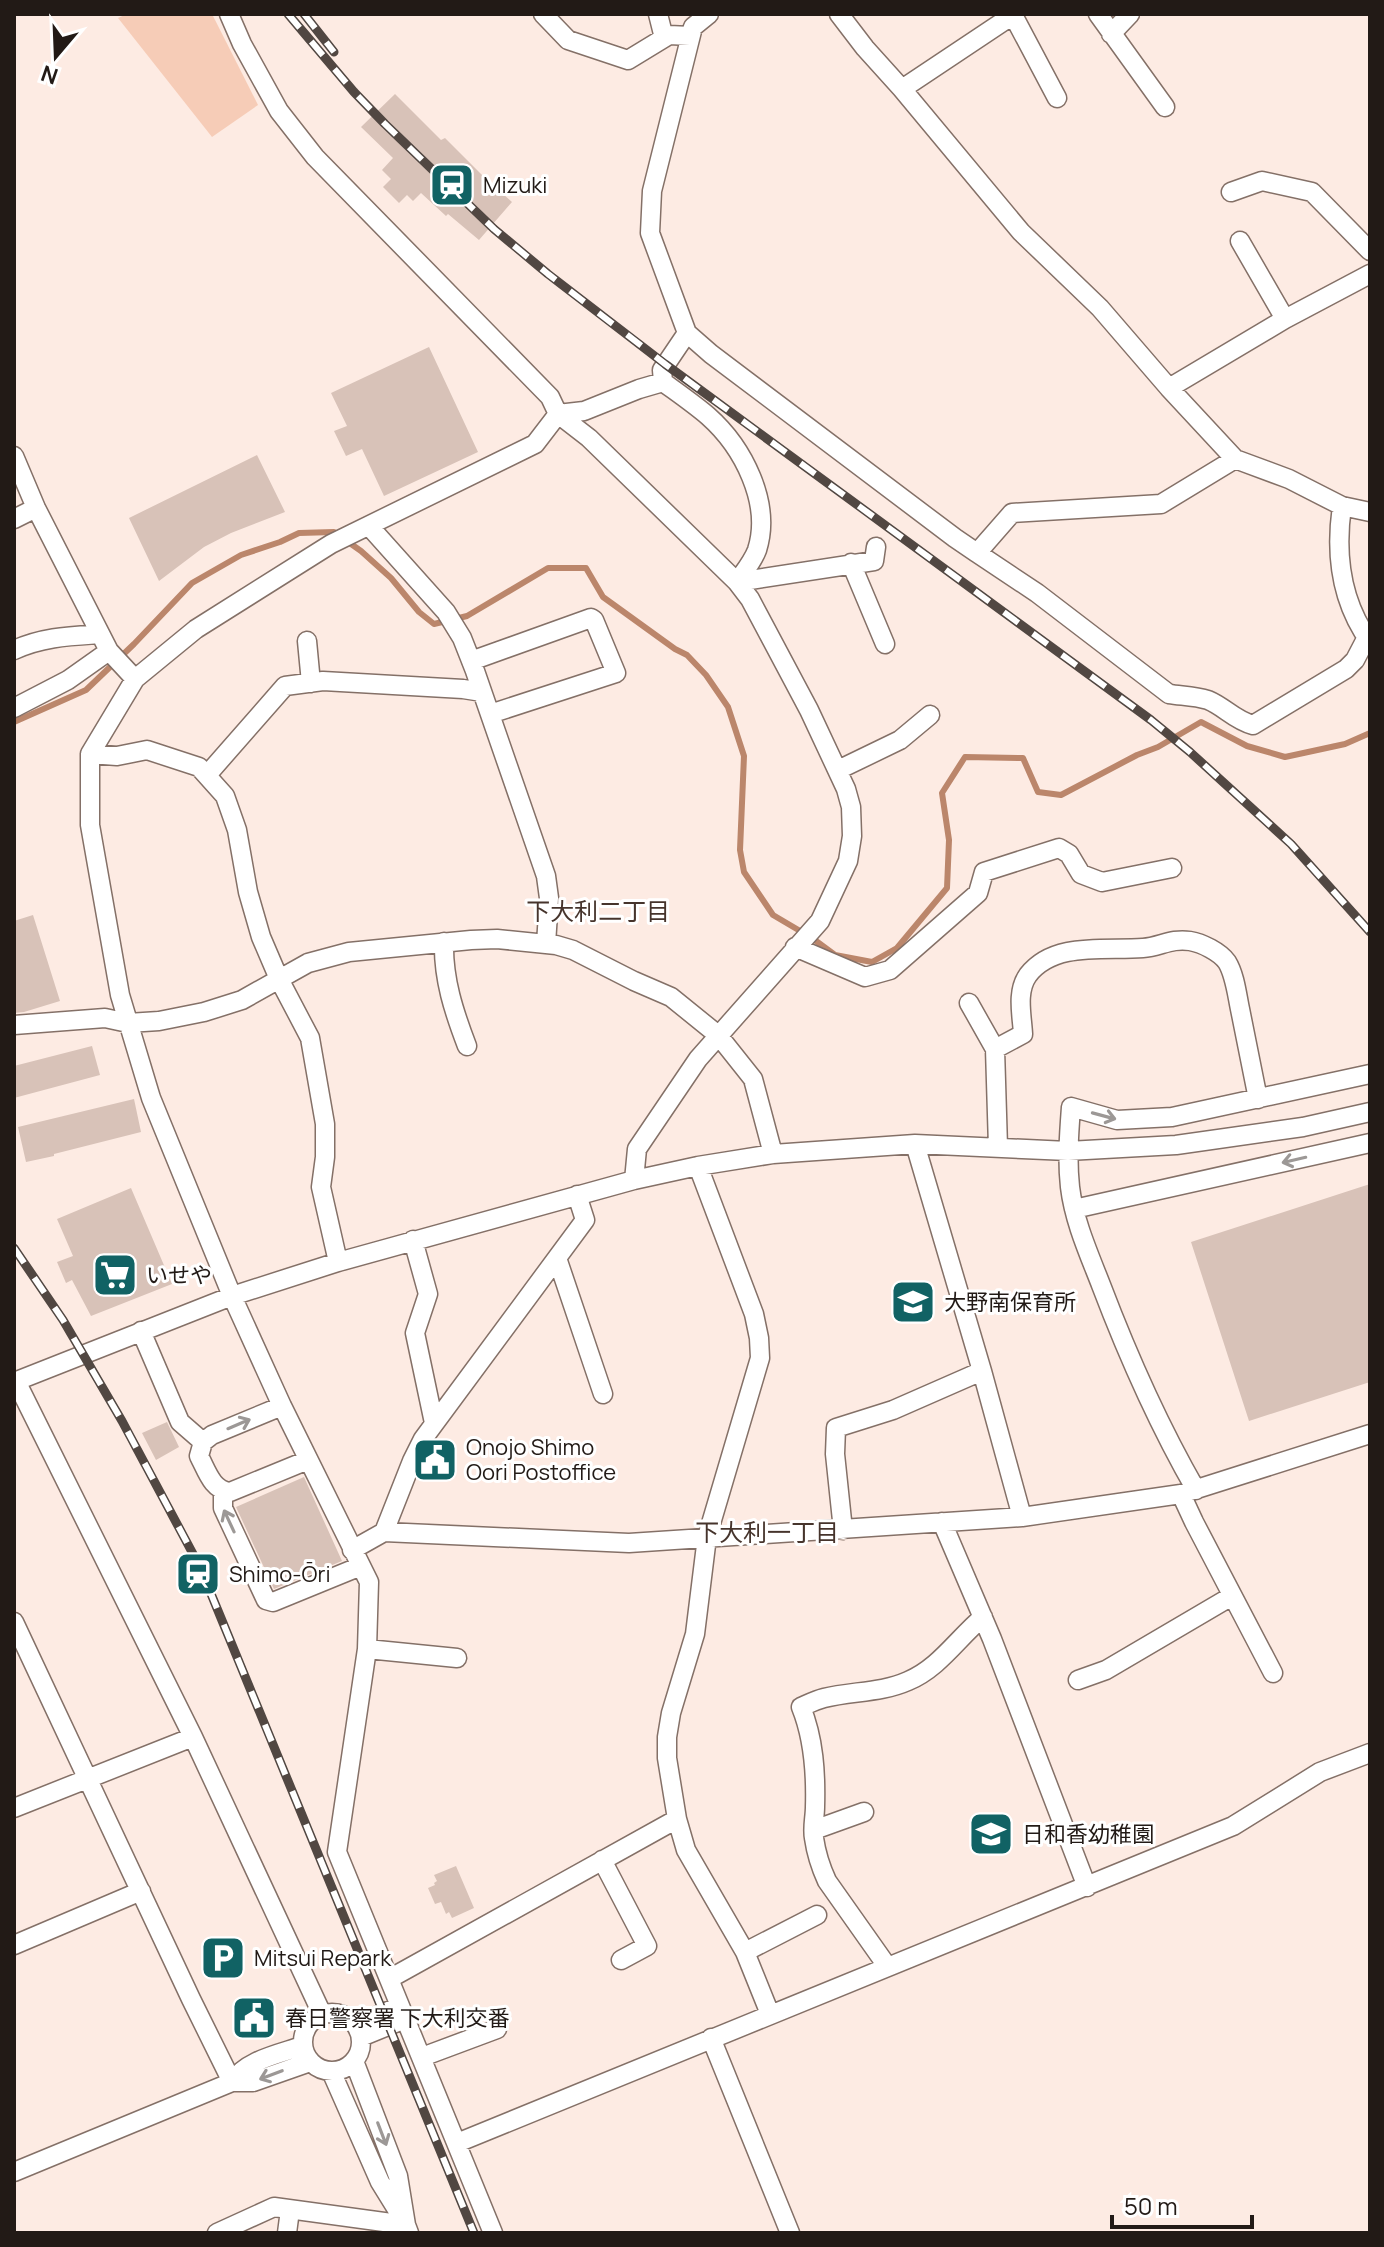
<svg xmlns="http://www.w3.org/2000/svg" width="1384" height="2247" font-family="Manrope,'Noto Sans JP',sans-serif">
  <rect width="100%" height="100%" fill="#fdebe3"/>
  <path fill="#f6ccb7" d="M127,14H212L258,105L212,137L118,18Z"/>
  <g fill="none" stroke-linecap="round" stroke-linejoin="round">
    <path stroke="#bb866b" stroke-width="6" d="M14,722L86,690L134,644L192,583L241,555L280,542L299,533L334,532L361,551L391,578L419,612L434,624L467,616L548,568H586L603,597L675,649L687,655L706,675L728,707L744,756L740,850L744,872L773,915L812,938L835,955L872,962L897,948L947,888L949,840L942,793L965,757L1023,758L1038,792L1061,795L1137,755L1158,747L1201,722L1247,746L1285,757L1345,744L1370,733"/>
  </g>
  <path fill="#d8c2b8" d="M395,94L441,140L445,138L482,175L512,202L479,240L448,214L446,216L421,193L413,201L407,195L399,203L383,187L391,179L382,170L393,158L361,127Z
    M429,347L478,452L384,496L362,449L346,456L334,431L347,426L331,393Z
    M257,455L285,512L231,533L204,547L159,581L129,518Z
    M33,915L60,1001L24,1012L14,1013V921Z
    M92,1046L100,1075L14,1098V1066Z
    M134,1099L141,1132L54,1154V1156L26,1162L18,1127Z
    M1370,1184V1382L1249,1421L1191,1242Z
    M131,1188L172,1284L91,1316L72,1280L66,1283L57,1262L73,1256L57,1219Z
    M167,1422L179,1447L156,1460L142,1433Z
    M304,1477L342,1561L274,1589L236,1507Z
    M456,1866L474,1908L452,1918L449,1912L446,1914L441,1902L435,1904L428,1888L435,1885L434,1883L437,1881L434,1875Z
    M251,2001L268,2007L258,2034L241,2028Z"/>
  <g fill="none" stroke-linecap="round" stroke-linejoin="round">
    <g stroke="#847067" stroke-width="21">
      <path id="minor" d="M229,14L242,44L279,111L315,157L550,397L558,414L589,438L737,582L750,599L809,710L846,789L851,807L852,836L848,861L820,921L698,1059L637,1149L634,1180
        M543,14L568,40L628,60L669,35L690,36
        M658,14L664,38
        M709,14L693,27L652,191L650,233L687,333L711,354L955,538L977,553L1012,513L1161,504L1235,459
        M839,14L865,48L902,89L1021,232L1100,308L1169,388L1235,459L1289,479L1342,506L1370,512
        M1098,14L1165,107
        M1111,34L1130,14
        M902,89L1013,15L1057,98
        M1231,192L1262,181L1312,192L1370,251
        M1240,241L1285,319
        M663,382C678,393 694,404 708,416C743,447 772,503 757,550C753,561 744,572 737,582
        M1169,388L1285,319L1370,274
        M14,456L36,508L109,651L135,679
        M1342,506C1335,554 1341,602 1370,642
        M14,519L36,508
        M369,526L446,612L462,638L475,671L546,876L549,898L546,944
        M977,553L1037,593L1169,694C1182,696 1195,696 1208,700C1225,707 1234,720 1253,725L1346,669L1355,660L1367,637
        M851,563L885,644
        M737,582L874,561L876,547
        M307,641L311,683
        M14,650C42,637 70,636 100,634
        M471,661L591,618L594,620L616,673L490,714
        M14,708L68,680L109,651
        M90,754L117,756L147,750L199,767L225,796L237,830L248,892L261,937L279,979L310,1038L325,1124V1157L321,1187L338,1262
        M838,770L900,740L930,715
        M207,775L285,686L323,681L463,689L482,692
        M444,942C443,979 454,1012 467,1046
        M795,947L865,977L890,970L978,893L984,872L1059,848L1069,854L1081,874L1102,882L1172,868
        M969,1003L995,1049L998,1147
        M14,1025L105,1018L128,1023L159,1021L204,1012L242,1000L308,963L349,952L471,940L497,939L556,945L573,950L634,981L671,997L718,1035L753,1079L773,1154
        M995,1049L1023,1034C1022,1015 1016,992 1028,975C1054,941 1106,951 1143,948C1160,947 1171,938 1190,941C1202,943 1220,952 1227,962C1235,975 1237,995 1240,1009C1246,1039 1252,1069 1258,1099
        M915,1144L982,1371L1022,1517
        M698,1166L754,1314L759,1338L760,1358L707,1537L695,1634L671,1713L667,1737V1758L677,1819L686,1850L745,1952L770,2014
        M1074,1209L1370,1143
        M413,1240L428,1294L415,1333L434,1423
        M557,1258L603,1394
        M141,1331L180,1422L203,1442
        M16,1381L193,1737L322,2014
        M14,1382L232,1296L338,1262L634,1180L698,1166L773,1154L915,1144L1068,1151L1176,1145L1303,1127L1370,1112
        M282,1406L212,1435L203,1442L199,1456C207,1471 212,1490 230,1492L308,1460
        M1196,1490C1158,1424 1128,1356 1101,1285C1089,1254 1074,1221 1070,1187C1067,1160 1069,1134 1071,1107L1117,1120L1172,1117L1370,1074
        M223,1491V1508L266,1600L273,1602L361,1566
        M1181,1494L1194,1522L1273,1673
        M942,1522L992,1639L1087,1887
        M843,1530L835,1454L836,1428L893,1410L982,1371
        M384,1532L412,1461L423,1439L585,1220L577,1195
        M352,1550L384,1532L629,1543L1022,1517L1181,1494L1370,1434
        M14,1622L191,1999L232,2082
        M367,1649L457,1658
        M1078,1680L1106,1670L1232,1596
        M14,1808L193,1737
        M814,1830L864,1812
        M602,1860L647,1946L621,1960
        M14,1945L141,1891
        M745,1952L817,1915
        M887,1966L827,1881C821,1868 816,1852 814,1838C812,1828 815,1817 815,1807C816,1773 814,1739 801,1707C808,1704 816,1700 824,1698C852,1691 881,1693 908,1681C939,1668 957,1639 983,1617
        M389,1979L677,1819
        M303 2042a29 29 0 1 1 58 0a29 29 0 1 1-58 0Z
        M356,2025L400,2006
        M361,2037L405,2019
        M711,2038L790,2233
        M422,2057L497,2029
        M354,2061L398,2176L406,2225
        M331,2071L380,2182L401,2216
        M232,2082C246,2060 279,2054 302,2046
        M457,2143L1233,1826L1320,1772L1370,1753
        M14,2172L232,2082H253L310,2062
        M217,2233L274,2207L406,2225L409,2233
        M287,2233L290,2210
        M493,2233L337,1852L367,1649L369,1582L282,1406L232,1296L151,1098L120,995L90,825V754L135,679L196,629L331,544L535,444L558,414L584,411L639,389L663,382L662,370L687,333"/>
    </g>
    <use href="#minor" stroke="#fff" stroke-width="18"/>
    <g stroke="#514742" stroke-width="9">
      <path id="rail" d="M288,14L354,92L385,124L494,229L548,274L665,364L1151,720L1190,752L1291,844L1370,932
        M304,14L334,52
        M14,1248L63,1320L122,1421L200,1567L474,2233"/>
    </g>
    <use href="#rail" stroke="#fff" stroke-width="6" stroke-dasharray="18" stroke-linecap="butt"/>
  </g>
  <defs><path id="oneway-shaft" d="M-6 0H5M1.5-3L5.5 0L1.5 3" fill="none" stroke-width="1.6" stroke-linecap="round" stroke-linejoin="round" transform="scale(2)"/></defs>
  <g stroke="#9c9896">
    <use href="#oneway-shaft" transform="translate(1104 1116) rotate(15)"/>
    <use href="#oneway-shaft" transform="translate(1294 1160) rotate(167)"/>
    <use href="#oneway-shaft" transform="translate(239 1424) rotate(-23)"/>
    <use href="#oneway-shaft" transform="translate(229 1521) rotate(-115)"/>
    <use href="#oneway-shaft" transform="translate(271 2075) rotate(159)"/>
    <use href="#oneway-shaft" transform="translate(382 2134) rotate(69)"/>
  </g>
  <defs>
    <g id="station-square" transform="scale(2.3)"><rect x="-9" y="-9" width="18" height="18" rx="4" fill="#116264" stroke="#fff"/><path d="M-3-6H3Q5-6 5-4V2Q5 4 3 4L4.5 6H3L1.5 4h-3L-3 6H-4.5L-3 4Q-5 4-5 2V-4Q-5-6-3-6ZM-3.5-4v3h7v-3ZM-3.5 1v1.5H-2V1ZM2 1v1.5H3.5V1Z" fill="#fff"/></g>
    <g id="supermarket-square" transform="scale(2.3)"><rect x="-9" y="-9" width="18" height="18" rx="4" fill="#116264" stroke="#fff"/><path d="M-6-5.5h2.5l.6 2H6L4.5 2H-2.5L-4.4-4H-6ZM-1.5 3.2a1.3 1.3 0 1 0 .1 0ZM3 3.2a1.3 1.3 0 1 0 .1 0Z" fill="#fff"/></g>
    <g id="school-square" transform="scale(2.3)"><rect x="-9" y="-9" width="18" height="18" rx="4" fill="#116264" stroke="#fff"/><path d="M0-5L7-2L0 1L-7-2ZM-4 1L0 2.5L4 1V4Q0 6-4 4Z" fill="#fff"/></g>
    <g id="civic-square" transform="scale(2.3)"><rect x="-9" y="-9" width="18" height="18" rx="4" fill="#116264" stroke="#fff"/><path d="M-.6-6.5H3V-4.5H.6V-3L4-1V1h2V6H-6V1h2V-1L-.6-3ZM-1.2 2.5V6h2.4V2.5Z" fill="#fff"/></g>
    <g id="parking-square" transform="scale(2.3)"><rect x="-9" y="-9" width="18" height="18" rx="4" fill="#116264" stroke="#fff"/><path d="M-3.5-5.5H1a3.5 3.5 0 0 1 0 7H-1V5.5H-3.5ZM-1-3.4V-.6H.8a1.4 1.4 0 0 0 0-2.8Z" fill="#fff"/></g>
  </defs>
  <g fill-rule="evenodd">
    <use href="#station-square" x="452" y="185"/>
    <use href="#supermarket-square" x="115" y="1275"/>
    <use href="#school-square" x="913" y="1302"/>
    <use href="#civic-square" x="435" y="1460"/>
    <use href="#station-square" x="198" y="1574"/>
    <use href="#school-square" x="991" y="1834"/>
    <use href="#parking-square" x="223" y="1958"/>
    <use href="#civic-square" x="254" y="2018"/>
  </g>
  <g text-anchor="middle" stroke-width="6" stroke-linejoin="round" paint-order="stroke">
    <g font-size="22" fill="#221a16" stroke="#fff" text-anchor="start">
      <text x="483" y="193">Mizuki</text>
      <text x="146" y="1283">いせや</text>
      <text x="944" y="1310">大野南保育所</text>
      <text x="466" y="1455">Onojo Shimo<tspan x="466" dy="25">Oori Postoffice</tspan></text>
      <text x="229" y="1582">Shimo-Ōri</text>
      <text x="1022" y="1842">日和香幼稚園</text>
      <text x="254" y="1966">Mitsui Repark</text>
      <text x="285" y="2026">春日警察署 下大利交番</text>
    </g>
    <g font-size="24" fill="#46342c" stroke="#fff">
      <text x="598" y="920">下大利二丁目</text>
      <text x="767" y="1541">下大利一丁目</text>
    </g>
  </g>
  <rect width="1384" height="2247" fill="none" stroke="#221a16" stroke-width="32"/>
  <g transform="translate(56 56) rotate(199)" stroke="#ffffff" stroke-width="6" paint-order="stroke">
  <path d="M0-6L14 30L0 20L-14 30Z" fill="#221a16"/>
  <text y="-12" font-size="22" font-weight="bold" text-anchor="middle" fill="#221a16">N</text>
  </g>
  <path d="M1112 2215v12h140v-12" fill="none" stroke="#221a16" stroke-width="4"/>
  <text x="1124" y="2215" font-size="24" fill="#221a16" stroke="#ffffff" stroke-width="6" paint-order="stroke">50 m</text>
</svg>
